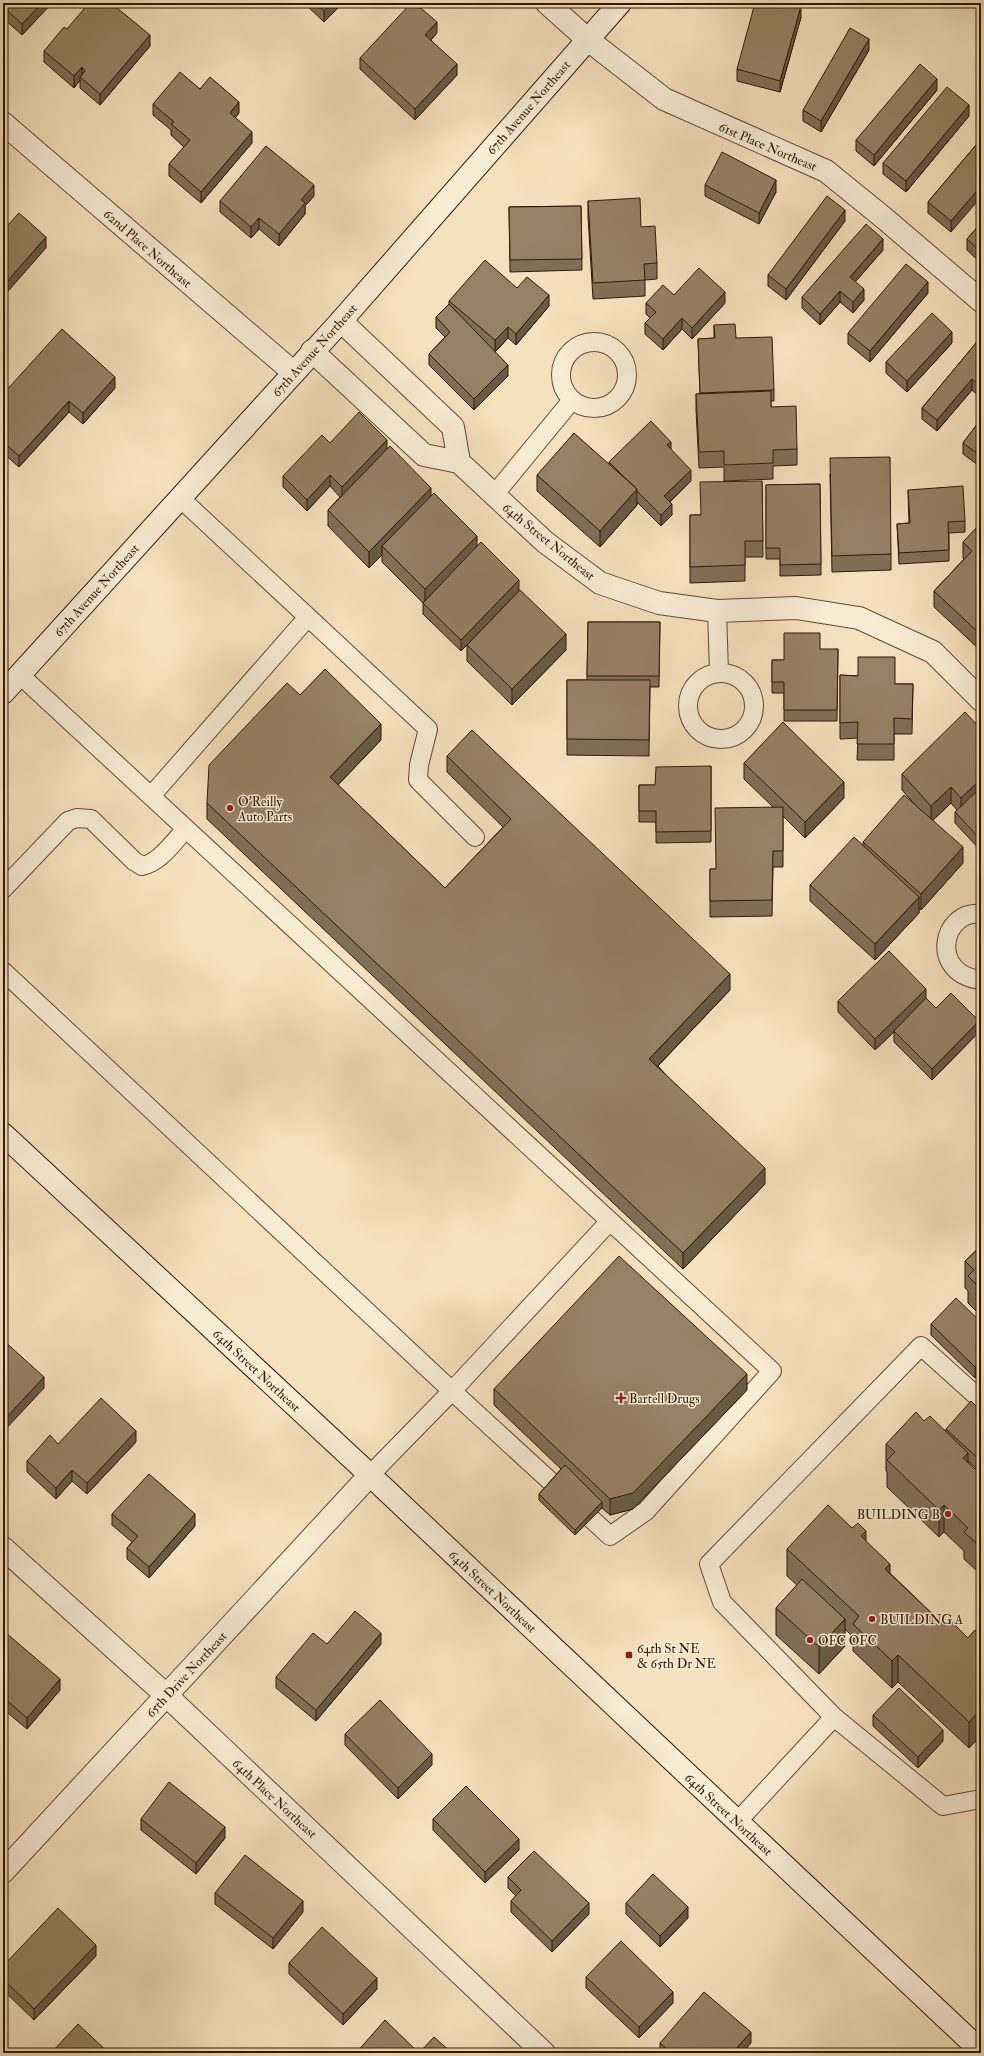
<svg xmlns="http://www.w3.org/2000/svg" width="984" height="2056" font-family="'IM FELL Double Pica',serif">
  <rect width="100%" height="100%" fill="#f6e1be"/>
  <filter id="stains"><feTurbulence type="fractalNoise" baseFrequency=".005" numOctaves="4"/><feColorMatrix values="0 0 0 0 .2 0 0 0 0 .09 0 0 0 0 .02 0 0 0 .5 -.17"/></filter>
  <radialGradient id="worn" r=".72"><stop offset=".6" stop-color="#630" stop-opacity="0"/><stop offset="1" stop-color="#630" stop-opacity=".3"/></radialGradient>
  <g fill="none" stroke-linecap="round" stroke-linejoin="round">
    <g stroke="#5f4b31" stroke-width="20">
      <path id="lane" d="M561 375a33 33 0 1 1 66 0a33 33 0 1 1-66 0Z
        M494,495L572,400
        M717,611L719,672
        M308,617L428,729L419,765L418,780L475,837
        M688 706a33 33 0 1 1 66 0a33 33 0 1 1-66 0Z
        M151,796L308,617L180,498
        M3,889L68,821L77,818L91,819L134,861L142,866C161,862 173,842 186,829
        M981,914C942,909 928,974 981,980
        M3,971L452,1391L610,1536L646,1511L772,1371L20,675
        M981,1400L921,1346L709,1564L722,1602L834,1717L943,1806L981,1799
        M370,1475L452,1391L610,1221
        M737,1822L834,1717"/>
    </g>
    <g stroke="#5f4b31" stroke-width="24">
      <path id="street" d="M547,3L587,39L664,99L826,171L884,218L981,301
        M3,123L293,372
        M312,351L424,455L459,462L453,427L341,321
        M459,462L545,542L600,583L659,603L717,611L796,608L859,618L933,652L981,700
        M3,1548L166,1695L544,2053
        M3,1872L370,1475"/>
    </g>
    <g stroke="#2d1902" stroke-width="24">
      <path id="secondary" d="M3,693L341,321L620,3
        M3,1134L370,1475L981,2051"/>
    </g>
    <use href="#lane" stroke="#f9ecd5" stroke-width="18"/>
    <use href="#street" stroke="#f9ecd5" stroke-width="22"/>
    <use href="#secondary" stroke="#f9ecd5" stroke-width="22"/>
  </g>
  <path fill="#816f56" stroke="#2d1902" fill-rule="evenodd" d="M3,3H51V4L22,35L3,18Z
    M304,3H343L324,22Z
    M355,3H365L361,8Z
    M801,17L780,92L737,81V69Z
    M67,29L150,46L100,105L80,88V80L74,88L44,62V51Z
    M437,33L431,40L457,75L415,120L360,69V58Z
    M869,50L821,132L803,121V110Z
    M200,89L239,113L235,118L252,143L201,203L169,176V164L184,147L171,135V130L153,115V104Z
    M937,90L874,166L856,151V140Z
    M969,116L906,192L883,174V163Z
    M981,139L951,232L928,213V202Z
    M705,185L776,192L759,224L705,196Z
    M314,196L305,206V214L279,246L259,229L251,238L220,212V201Z
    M588,201L641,227L657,263V279L645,280V296L593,299L588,217Z
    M581,206L582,270L510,272L509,207Z
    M845,221L786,300L768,286V275Z
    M981,223V263L967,250V239Z
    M883,250L855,282L864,300L853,313L840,302L820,325L802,308V297Z
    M517,288L549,306L516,345L508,338L495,352L508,376L474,410L429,365V354L445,337L436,328V317L449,305V301Z
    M928,293L870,362L848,344V333Z
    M674,295L725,303L692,339L682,329L663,350L645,334V323L650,318L646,314V303Z
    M714,325L736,338L774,390V401H771V407L797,449V465L773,466V479L724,481V467L699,468L696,410V394H700L698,339L714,338Z
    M981,337V398L972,390L937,431L922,419V408Z
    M952,343L907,392L886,373V362Z
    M115,388L83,424L69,412L19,467L3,453V394Z
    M981,403V461L978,465L963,454V443L979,422L977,420V409Z
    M330,443L387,449L431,495L477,546L519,591L566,650L512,705L467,661V645L461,651L423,614V603L382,562V555L369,568L328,526V510L340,497L330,486L307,511L283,487V476Z
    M609,462L691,481L670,502L672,515L661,526L637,502V505L600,547L537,491V475L609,464Z
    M830,474L891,554V570L832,572Z
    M762,481L763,557H745V581L690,583V515H700Z
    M820,484L821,575L780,576V559H766V485Z
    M908,490L965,521V532L949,533V561L899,564L897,524L909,523Z
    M981,530V651L934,607V591L964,559L963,558V542Z
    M588,622H660L659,687H650L649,756L567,755V680H587Z
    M838,649L837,721H784V693H772V660H784Z
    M840,675L858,676L895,684H913L912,734H894V760H857L858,738L840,739Z
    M300,695L381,740L338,785L445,888L503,827L447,772V756L730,990L658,1066L765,1184L683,1269L207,819V803Z
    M981,729V851L955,823V812L957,810L951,803L933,820L963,863L921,910L919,908V913L875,960L810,901V885L863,845V842L917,807L902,790V774Z
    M744,763L844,798L805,838L783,816V867H773L772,916L710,917V869H716L773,807L744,779Z
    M711,766V842L656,843V822H639V785H655Z
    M926,998L936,1008L979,1032L932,1080L894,1042V1032L875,1050L838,1012V1001Z
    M981,1246V1316L968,1303V1291L965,1288V1261Z
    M981,1322V1372L975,1378L931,1335V1324Z
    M494,1389L747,1390L633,1509L610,1515L602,1508L575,1535L539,1500V1494L561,1469L494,1405Z
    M981,1411V1567L977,1571L964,1559V1551L944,1532L939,1537L887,1487V1472L886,1471V1444L924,1421L946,1431V1429ZM968,1461L976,1468L975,1469L968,1463Z
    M136,1442L87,1494L72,1481L56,1499L27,1472V1461Z
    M112,1514L195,1526L149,1578L127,1559V1548L132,1542L112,1525Z
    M866,1541L890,1573L945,1626L968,1638L975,1630L969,1748L898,1682L892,1688L853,1651V1637L845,1629V1646L819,1674L776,1635V1608L797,1585L787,1576V1549Z
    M3,1637L60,1690L27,1729L3,1709Z
    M327,1644H381L316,1721L276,1688V1677Z
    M873,1715L943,1741L918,1768L873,1726Z
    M345,1734L432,1765L398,1799L345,1745Z
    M141,1819L225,1838L196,1874L141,1830Z
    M433,1819L519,1850L485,1883L433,1830Z
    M508,1877L589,1914L552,1952L511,1912V1901L516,1896L508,1888Z
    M215,1893L303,1912L273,1949L215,1904Z
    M626,1903L688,1918L660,1947L626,1914Z
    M96,1956L34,2020L3,1990V1966Z
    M289,1963L377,1989L343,2025L289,1974Z
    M586,1977L673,2003L639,2038L586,1988Z
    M660,2043H751L742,2053H660Z"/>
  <path fill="#695a46" stroke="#2d1902" d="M42,3H51V4L22,35V24Z
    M332,3H343L324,22V11Z
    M361,3H365L361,8Z
    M801,6V17L780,92V81Z
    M437,22V33L425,46V35Z
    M150,35V46L100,105V94Z
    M869,39V50L821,132V121Z
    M457,64V75L415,120V109Z
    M82,67V78L80,77V80L74,88V76Z
    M937,79V90L874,166V155Z
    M239,102V113L230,124V113Z
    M969,105V116L906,192V181Z
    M252,132V143L201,203V192Z
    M776,180V192L759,224V213Z
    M314,185V196L305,206V214L279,246V234L301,200Z
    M981,186V197L951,232V221Z
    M845,210V221L786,300V289Z
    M259,218V229L251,238V227Z
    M46,237V248L3,297V286Z
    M883,239V250L850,288V277Z
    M928,282V293L870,362V351Z
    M864,289V300L853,313V302Z
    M840,291V302L820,325V314Z
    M725,292V303L692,339V328Z
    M549,295V306L516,345V334Z
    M682,318V329L663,350V339Z
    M508,327V338L495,352V340Z
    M952,332V343L907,392V381Z
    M508,365V376L474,410V399Z
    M115,377V388L83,424V413Z
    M972,379V390L937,431V420Z
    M69,401V412L19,467V456Z
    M387,440V451L342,498V487Z
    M671,442V453L667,445Z
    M981,450V461L978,465V454Z
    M691,470V481L664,507V496Z
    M330,475V486L307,511V500Z
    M431,488V504L382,546V555L369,568V552Z
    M637,489V505L600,547V531Z
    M672,504V515L661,526V515Z
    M477,536V552L425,605V589Z
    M519,580V591L461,651V640Z
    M566,634V650L512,705V689Z
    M381,724V740L330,793V777Z
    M981,779V795L961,814V798Z
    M844,782V798L805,838V822Z
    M951,787V803L931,822V806Z
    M963,847V863L921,910V894Z
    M919,897V913L875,960V944Z
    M730,974V990L649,1075V1059Z
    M926,989V1000L894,1031V1032L875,1050V1039Z
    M979,1021V1032L932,1080V1069Z
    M765,1168V1184L683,1269V1253Z
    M981,1361V1372L975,1378V1367Z
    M747,1374V1390L633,1509L610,1515V1499Z
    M44,1377V1388L3,1432V1421Z
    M136,1431V1442L87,1494V1483Z
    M968,1453V1479L963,1458Z
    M72,1470V1481L56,1499V1488Z
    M602,1502V1508L575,1535V1530Z
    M944,1505V1532L939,1537V1510Z
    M195,1514V1526L149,1578V1567Z
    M866,1531V1558L861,1536Z
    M981,1540V1567L977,1571V1544Z
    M890,1564V1590L885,1569Z
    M845,1619V1646L819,1674V1647Z
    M381,1633V1644L316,1721V1710Z
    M898,1655V1682L892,1688V1661Z
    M60,1679V1690L27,1729V1718Z
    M981,1709V1736L969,1748V1722Z
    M943,1730V1741L918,1768V1757Z
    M432,1754V1765L398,1799V1788Z
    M225,1827V1838L196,1874V1863Z
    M519,1839V1850L485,1883V1872Z
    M303,1901V1912L273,1949V1938Z
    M589,1903V1914L552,1952V1941Z
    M688,1907V1918L660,1947V1936Z
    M96,1945V1956L34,2020V2009Z
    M377,1978V1989L343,2025V2014Z
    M673,1992V2003L639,2038V2027Z
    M751,2032V2043L742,2053H732Z
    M687,2049V2053H684Z"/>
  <path fill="#968164" stroke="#2d1902" d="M3,3H42L22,24L3,7Z
    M89,3H111L150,35L100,94L80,77L85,71L82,67L74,76L44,51L64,27L67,29Z
    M316,3H332L324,11Z
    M411,3H415L437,22L425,35L457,64L415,109L360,58Z
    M755,3H791L801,6L780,81L737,69Z
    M850,28L869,39L821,121L803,110Z
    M920,64L937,79L874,155L856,140Z
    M180,72L200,89L210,77L239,102L230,113L252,132L201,192L169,164L190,140L171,124L174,122L153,104Z
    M947,87L969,105L906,181L883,163Z
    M981,139V186L951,221L928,202Z
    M266,146L314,185L301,200L305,203L279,234L259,218L251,227L220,201Z
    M722,152L776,180L759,213L705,185Z
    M827,196L845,210L786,289L768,275Z
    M640,198L641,227L655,226L657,263L644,264L645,280L593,283L588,201Z
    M581,206L582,259L510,260L509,207Z
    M19,213L46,237L3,286V223L7,226Z
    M981,223V252L967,239Z
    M866,224L883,239L850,277L864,289L853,302L840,291L820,314L802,297Z
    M485,260L517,288L527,277L549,295L516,334L508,327L495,340L449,301Z
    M906,264L928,282L870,351L848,333Z
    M699,268L725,292L692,328L682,318L663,339L645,323L656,312L646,303L663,285L674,295Z
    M449,304L508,365L474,399L429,354L450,332L436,317Z
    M932,313L952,332L907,381L886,362Z
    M735,324L736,338L772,337L774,390L700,393L698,339L715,338L714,325Z
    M62,329L115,377L83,413L69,401L19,456L3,442V394Z
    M981,337V387L972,379L937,420L922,408Z
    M771,391V407L796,406L797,449L773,450V463L724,465V451L699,452L696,394Z
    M981,403V413L977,409Z
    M359,412L387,440L342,487L330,475L307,500L283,476L322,435L330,443Z
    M981,419V450L978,454L963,443Z
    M651,421L671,442L667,445L691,470L664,496L672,504L661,515L637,491V489L623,476L609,462Z
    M574,433L637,489L600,531L537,475Z
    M390,446L431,488L369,552L328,510Z
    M890,457L891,554L832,556L830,458Z
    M762,481L763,541H745V565L690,567V515H701L700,482Z
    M820,484L821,564L780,565V548H766V485Z
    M963,486L965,521L948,522L949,550L899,553L897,524L910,523L908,490Z
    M434,493L477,536L425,589L382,546Z
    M977,527L981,530V635L934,591L972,551L963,542Z
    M481,542L519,580L461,640L423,603Z
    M520,590L566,634L512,689L467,645Z
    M588,622H660L659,676H587Z
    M784,633H820V649H838L837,710H784V682H772V660H784Z
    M858,657H895V684H913L912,719L894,718V744H857L858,722L840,723V675L858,676Z
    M325,669L381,724L330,777L445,888L511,819L447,756L472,730L730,974L649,1059L765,1168L683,1253L207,803L209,765L287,683L300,695Z
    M567,680H650L649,740L567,739Z
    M965,712L981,729V779L961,798L951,787L931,806L902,774Z
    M783,722L844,782L805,822L744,763Z
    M711,766V831L656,832V811H639V785H655L656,767Z
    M981,787V840L955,812Z
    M904,795L963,847L921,894L863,842Z
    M783,807V851H773L772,900L710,901V869H716L715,808Z
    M854,837L919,897L875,944L810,885Z
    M889,951L926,989L875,1039L838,1001Z
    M951,993L979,1021L932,1069L894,1031L926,998L936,1008Z
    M981,1246V1289L968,1276L974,1270L965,1261Z
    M619,1256L747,1374L633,1493L610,1499L494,1389Z
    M956,1298L981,1322V1361L975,1367L931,1324Z
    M3,1340L44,1377L3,1421Z
    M101,1398L136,1431L87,1483L72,1470L56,1488L27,1461L50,1435L58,1444Z
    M971,1401L981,1411V1461L946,1429Z
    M916,1412L924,1421L930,1416L968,1453L963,1458L975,1469L980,1463L981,1464V1540L977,1544L964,1532L968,1528L944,1505L939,1510L887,1460L895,1452L886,1444Z
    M565,1465L602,1502L575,1530L539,1494Z
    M149,1474L195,1514L149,1567L127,1548L138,1536L112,1514Z
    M828,1505L852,1528L858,1523L866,1531L861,1536L890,1564L885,1569L945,1626L951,1621L968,1638L975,1630L981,1636V1709L969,1722L898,1655L892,1661L853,1624L859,1616L787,1549Z
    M802,1579L845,1619L819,1647L776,1608Z
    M355,1611L381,1633L316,1710L276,1677L313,1633L327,1644Z
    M6,1633L60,1679L27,1718L3,1697V1637Z
    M899,1688L943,1730L918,1757L873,1715Z
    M380,1700L432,1754L398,1788L345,1734Z
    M169,1782L225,1827L196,1863L141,1819Z
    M466,1786L519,1839L485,1872L433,1819Z
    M534,1851L589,1903L552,1941L511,1901L521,1890L508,1877Z
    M245,1855L303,1901L273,1938L215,1893Z
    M653,1874L688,1907L660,1936L626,1903Z
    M58,1908L96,1945L34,2009L3,1979V1966Z
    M322,1927L377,1978L343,2014L289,1963Z
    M621,1941L673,1992L639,2027L586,1977Z
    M704,1992L751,2032L732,2053H693L687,2049L684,2053H671L660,2043Z
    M385,2020L419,2053L434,2037L451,2052L450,2053H356Z
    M78,2024L109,2053H51Z"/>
  <g fill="#8f2418" stroke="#f9ecd5" stroke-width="1.5">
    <circle cx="230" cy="808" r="4"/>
    <path d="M619 1392h4v4h4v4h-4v4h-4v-4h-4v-4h4z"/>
    <circle cx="948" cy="1514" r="4"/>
    <circle cx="872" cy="1619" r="4"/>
    <circle cx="810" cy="1640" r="4"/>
    <rect x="625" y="1651" width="8" height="8" rx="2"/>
  </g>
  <g text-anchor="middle" stroke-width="3" stroke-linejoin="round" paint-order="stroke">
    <g font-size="13" fill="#2d1902" stroke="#f9ecd5">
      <text transform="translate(528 107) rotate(-49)" y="5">67th Avenue Northeast</text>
      <text transform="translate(768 146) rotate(23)" y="5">61st Place Northeast</text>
      <text transform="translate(148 248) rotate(41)" y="5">62nd Place Northeast</text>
      <text transform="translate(314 350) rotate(-48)" y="5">67th Avenue Northeast</text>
      <text transform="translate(549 541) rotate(39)" y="5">64th Street Northeast</text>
      <text transform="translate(96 590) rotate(-48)" y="5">67th Avenue Northeast</text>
      <text transform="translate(257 1370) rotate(43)" y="5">64th Street Northeast</text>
      <text transform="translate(493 1591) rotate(43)" y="5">64th Street Northeast</text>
      <text transform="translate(186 1674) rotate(-47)" y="5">65th Drive Northeast</text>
      <text transform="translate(275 1798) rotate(43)" y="5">64th Place Northeast</text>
      <text transform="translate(729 1814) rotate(43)" y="5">64th Street Northeast</text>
    </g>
    <g font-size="13" fill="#2d1902" stroke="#f9ecd5" text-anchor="start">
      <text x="238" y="806">O'Reilly<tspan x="238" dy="15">Auto Parts</tspan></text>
      <text x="629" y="1403">Bartell Drugs</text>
      <text x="940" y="1519" text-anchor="end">BUILDING B</text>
      <text x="880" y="1624">BUILDING A</text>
      <text x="818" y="1645">OFC OFC</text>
      <text x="637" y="1653">64th St NE<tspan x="637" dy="15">&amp; 65th Dr NE</tspan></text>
    </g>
  </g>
  <rect width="984" height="2056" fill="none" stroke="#f6e1be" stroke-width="16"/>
  <rect x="4" y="4" width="976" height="2048" fill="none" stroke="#2d1902" stroke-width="2"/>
  <rect x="8" y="8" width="968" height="2040" fill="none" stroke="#2d1902"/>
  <rect width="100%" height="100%" filter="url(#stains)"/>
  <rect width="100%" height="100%" fill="url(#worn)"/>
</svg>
